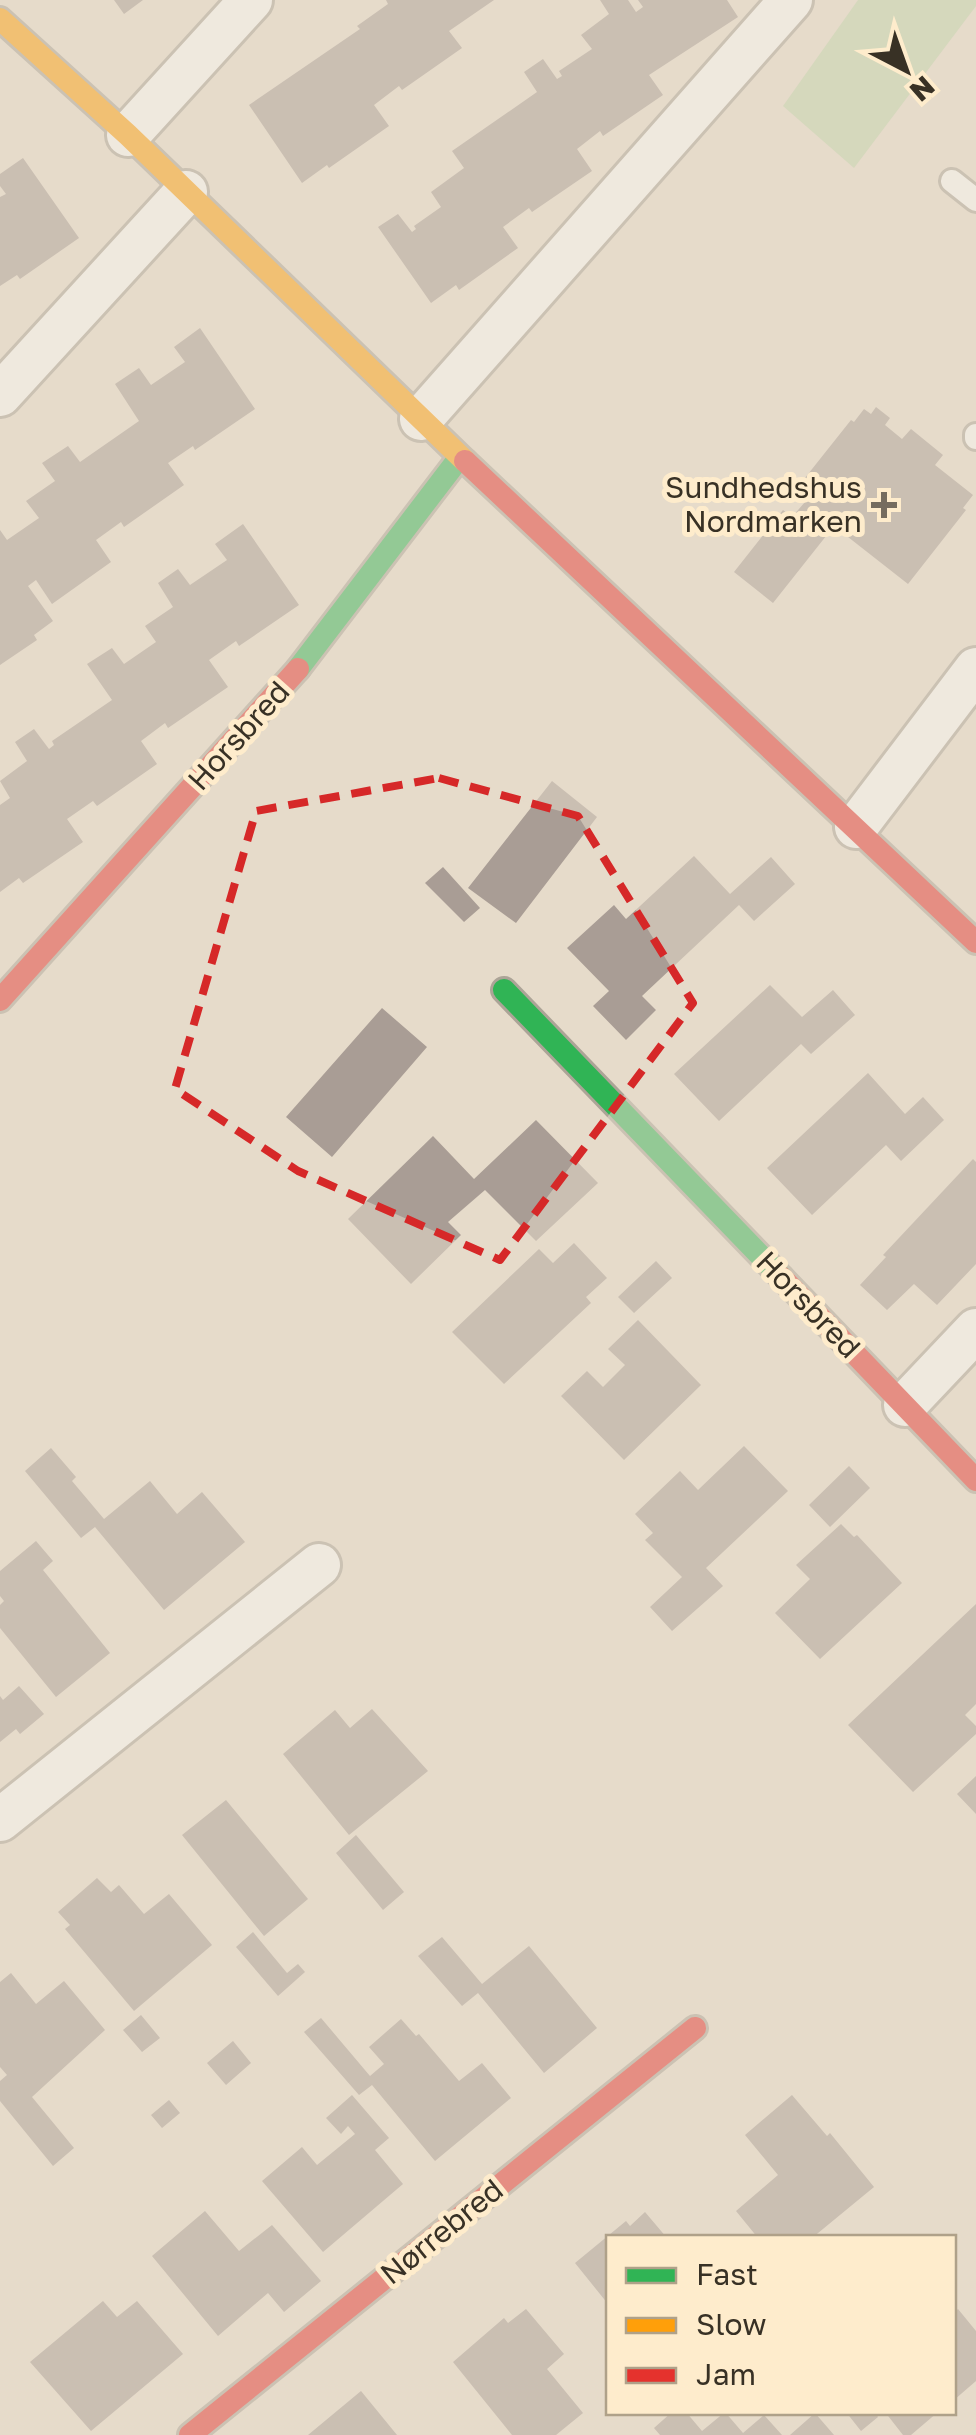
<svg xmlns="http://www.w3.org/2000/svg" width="976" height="2435" font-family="'Golos Text',sans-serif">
  <rect width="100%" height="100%" fill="#e6dbca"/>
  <path fill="#c1d5ab" d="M858,0H976V6L854,168L783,106Z"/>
  <path fill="#a99d95" d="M114,0H143L124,14Z
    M386,0H494L449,31L462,48L402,90L399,86L374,105L389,126L329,168L327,165L302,183L249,105L360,29L357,26L388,4Z
    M600,0H628L636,12L643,7L638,0H727L738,17L649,75L663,95L603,136L600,131L577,149L592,171L532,212L529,208L503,227L518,248L459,290L456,285L431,303L378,227L398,214L412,232L416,229L414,226L441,207L431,192L464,168L452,151L537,92L524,72L543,59L557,79L562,76L559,71L592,49L581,35L609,14Z
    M23,158L79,238L20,279L17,275L0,286V197L6,194L0,186V174Z
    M200,328L255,409L195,450L193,446L168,463L184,485L124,527L121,522L96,540L111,562L52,604L36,580L28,586L53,621L34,635L37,640L0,665V530L7,540L39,518L26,501L55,481L42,463L68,446L80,462L139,421L115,384L139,368L151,385L185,362L174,347Z
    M876,407L890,418L885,425L902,439L911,429L943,455L935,465L973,495L963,508L966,510L908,584L834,526L773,603L734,572L783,510L792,517L805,502L793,493L851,420L854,422L864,409L871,414Z
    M243,524L299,605L239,646L236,641L209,660L228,687L168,728L165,723L141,741L157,764L97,806L93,801L67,819L83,842L23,883L19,878L0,892V805L10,798L0,781L27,761L15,742L34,729L49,749L54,745L52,741L112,700L87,664L112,648L124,664L156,642L145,626L173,607L158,583L178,569L190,585L227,560L215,544Z
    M552,781L597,817L516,923L468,888Z
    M694,856L730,894L771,857L795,884L754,921L739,905L642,996L656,1010L626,1040L593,1006L609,991L567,948L614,905L626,919Z
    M443,867L480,908L464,922L425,883Z
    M770,985L802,1017L833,990L855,1015L811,1054L801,1044L719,1121L674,1074Z
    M382,1008L427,1047L332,1157L286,1117Z
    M868,1073L905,1114L923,1097L944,1120L901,1161L886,1145L812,1215L767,1168Z
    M536,1120L598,1183L536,1241L485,1190L448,1222L461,1235L411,1284L348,1219L433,1136L474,1179Z
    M973,1159L976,1162V1264L937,1305L914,1284L887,1310L860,1285L886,1257L883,1255Z
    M574,1243L607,1278L586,1297L591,1303L504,1384L452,1332L539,1249L553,1263Z
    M656,1261L672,1278L634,1313L618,1297Z
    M638,1320L701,1385L624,1460L561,1396L587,1371L603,1387L625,1365L608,1349Z
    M744,1446L788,1491L706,1568L723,1586L672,1631L650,1607L682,1577L645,1540L653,1533L635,1514L680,1471L698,1490Z
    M51,1448L76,1477L72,1481L104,1519L150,1481L177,1514L202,1492L245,1542L164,1610L95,1527L81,1538L25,1471Z
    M849,1466L870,1488L830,1527L809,1505Z
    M841,1524L854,1537L857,1535L902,1583L820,1659L775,1613L810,1579L796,1565Z
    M36,1541L53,1561L43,1570L110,1653L56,1697L0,1628V1605L4,1601L0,1596V1571Z
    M976,1604V1704L965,1715L976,1726V1734L913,1792L848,1725Z
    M19,1686L44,1714L20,1734L16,1729L0,1742V1696L3,1700Z
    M372,1709L428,1771L349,1835L283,1754L335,1710L350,1728Z
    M976,1776V1814L957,1794Z
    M226,1800L308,1899L264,1936L182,1835Z
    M356,1835L404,1892L383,1910L336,1853Z
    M97,1878L111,1892L119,1885L144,1914L169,1894L212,1945L134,2011L65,1929L70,1925L58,1912Z
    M253,1932L287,1973L298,1964L305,1972L278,1996L236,1947Z
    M442,1937L482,1984L529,1946L597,2028L544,2073L478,1993L462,2006L418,1956Z
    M11,1973L36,2004L64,1981L105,2030L32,2097L74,2148L53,2166L0,2101V2081L7,2075L0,2067V1982Z
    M141,2015L160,2038L142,2052L123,2030Z
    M321,2018L370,2076L384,2064L369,2047L401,2019L416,2036L419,2034L459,2081L482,2063L511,2098L435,2161L372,2085L359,2095L304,2032Z
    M233,2041L251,2063L226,2085L207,2063Z
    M352,2095L389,2138L375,2150L403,2184L323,2252L262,2181L302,2147L317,2165L355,2134L348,2126L341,2134L326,2118Z
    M792,2095L827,2136L830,2133L874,2187L812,2238H758L736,2211L778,2175L745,2135Z
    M169,2100L180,2113L162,2128L151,2115Z
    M205,2211L239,2251L272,2225L321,2281L284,2312L268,2293L218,2336L152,2256Z
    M645,2212L667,2238H608V2304L575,2263L626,2221L630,2226Z
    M103,2301L117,2317L137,2301L183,2354L91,2431L30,2362Z
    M526,2309L564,2354L547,2369L583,2413L556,2435H512L453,2362L504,2318L508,2323Z
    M958,2309L976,2331V2381L954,2400V2313Z
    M361,2391L397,2435H308Z
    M672,2412H686L702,2431L725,2412L743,2433L764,2415L782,2435H660L654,2428Z
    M846,2412H875L878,2417L861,2431Z
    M885,2412H938L911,2435H903Z
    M815,2413L834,2435H790Z"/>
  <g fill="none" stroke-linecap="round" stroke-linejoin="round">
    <g stroke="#aca497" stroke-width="28">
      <path id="lane" d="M952,181L976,200
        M976,435V438"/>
    </g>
    <g stroke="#aca497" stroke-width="48">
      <path id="street" d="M128,135L251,0
        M0,395L186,192
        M421,419L791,0
        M856,827L976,669
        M905,1405L976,1330
        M0,1820L319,1565"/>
    </g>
    <g stroke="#aca497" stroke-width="28">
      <path id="fast" d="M298,669L460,457
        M504,990L781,1277"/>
    </g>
    <g stroke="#aca497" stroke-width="28">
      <path id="slow" d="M0,19L128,135L465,461"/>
    </g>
    <g stroke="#aca497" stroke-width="28">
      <path id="jam" d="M465,461L976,942
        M0,1000L298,669
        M781,1277L976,1480
        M190,2435L695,2028"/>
    </g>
    <use href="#lane" stroke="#fbfaf7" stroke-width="22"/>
    <use href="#street" stroke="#fbfaf7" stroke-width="42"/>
    <use href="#fast" stroke="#30b455" stroke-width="22"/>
    <use href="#slow" stroke="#ff9f0a" stroke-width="22"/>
    <use href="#jam" stroke="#e5322d" stroke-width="22"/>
  </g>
  <path d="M0 0H976V2435H0ZM439,778L578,816L693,1003L500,1260L298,1171L175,1089L256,811Z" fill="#e6dbca" fill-opacity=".55" fill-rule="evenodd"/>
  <path fill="none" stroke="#d62828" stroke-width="8" stroke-dasharray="20 12" stroke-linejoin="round" d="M439,778L578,816L693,1003L500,1260L298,1171L175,1089L256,811Z"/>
  <path fill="#756c5f" stroke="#feeccc" stroke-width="4" d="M879 490h10v10h10v10h-10v10h-10v-10h-10v-10h10z"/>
  <g text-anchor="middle" stroke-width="10" stroke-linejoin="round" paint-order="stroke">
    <g font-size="30" fill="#383125" stroke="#feeccc" text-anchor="end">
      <text x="862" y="498">Sundhedshus<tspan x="862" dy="34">Nordmarken</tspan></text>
    </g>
    <g font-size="30" fill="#383125" stroke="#feeccc">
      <text transform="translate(239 736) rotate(-48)" y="10">Horsbred</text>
      <text transform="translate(808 1305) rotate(46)" y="10">Horsbred</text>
      <text transform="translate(442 2232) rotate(-39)" y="10">Nørrebred</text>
    </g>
  </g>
  <rect x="606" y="2235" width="350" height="180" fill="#feeccc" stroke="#afa189" stroke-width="2.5"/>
  <rect x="626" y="2268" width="50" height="15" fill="#30b455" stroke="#afa189" stroke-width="2.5"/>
  <text x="696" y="2285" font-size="30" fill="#383125">Fast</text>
  <rect x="626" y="2318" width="50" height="15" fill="#ff9f0a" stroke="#afa189" stroke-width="2.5"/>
  <text x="696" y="2335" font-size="30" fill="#383125">Slow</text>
  <rect x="626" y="2368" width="50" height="15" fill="#e5322d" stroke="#afa189" stroke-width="2.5"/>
  <text x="696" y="2385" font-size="30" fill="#383125">Jam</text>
  <g transform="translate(906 70) rotate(139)" stroke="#feeccc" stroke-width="8" paint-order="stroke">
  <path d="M0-8L18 38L0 25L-18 38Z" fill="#383125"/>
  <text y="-15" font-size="28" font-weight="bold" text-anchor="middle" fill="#383125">N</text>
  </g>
</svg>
